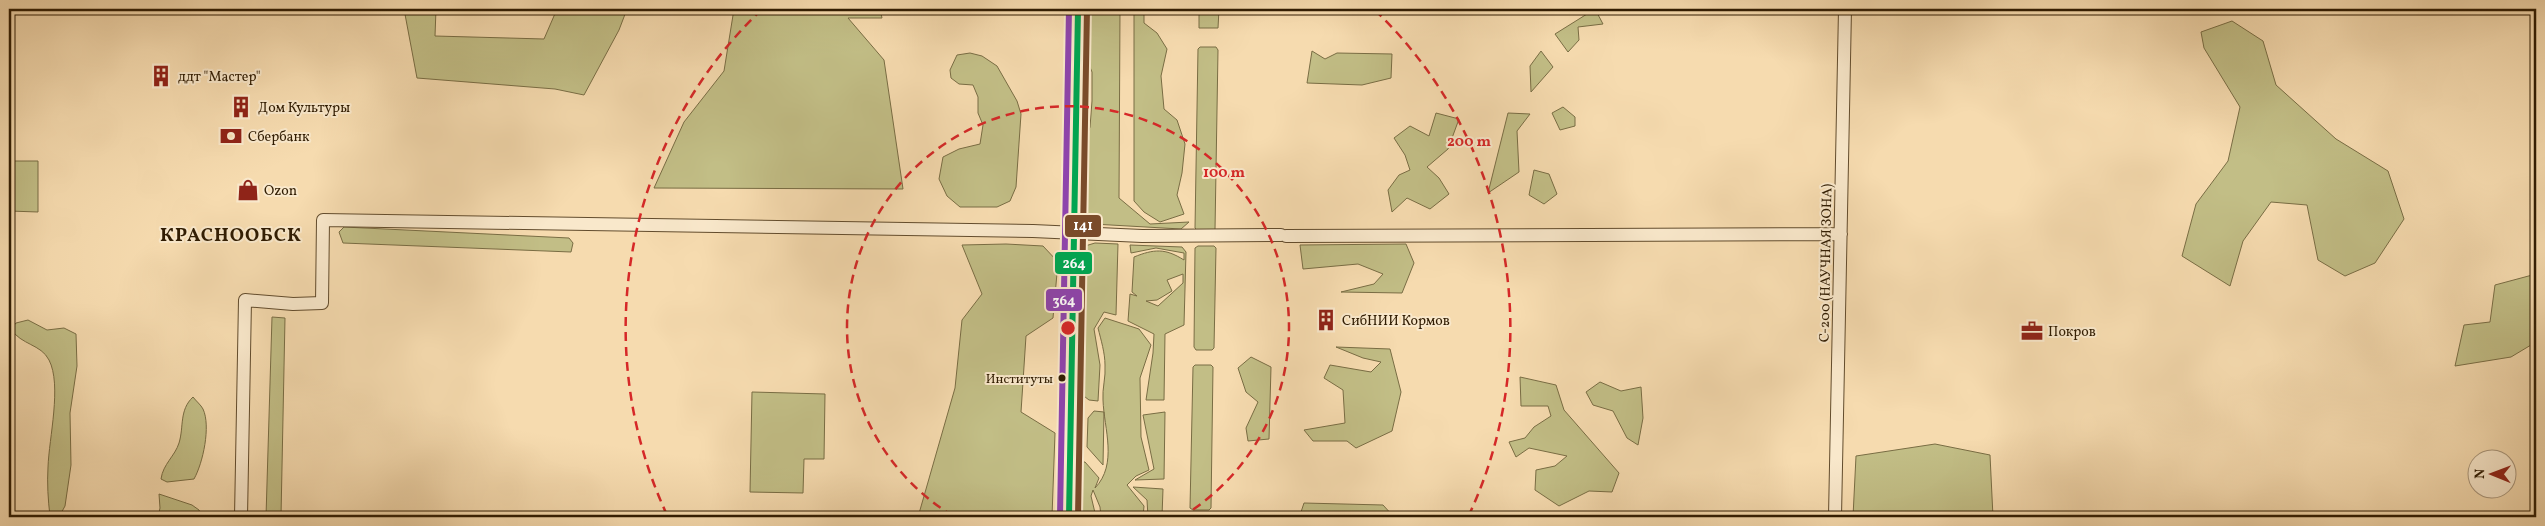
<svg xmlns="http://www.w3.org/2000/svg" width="2545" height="526" font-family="Vollkorn,serif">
  <rect width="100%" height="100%" fill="#f6dbaf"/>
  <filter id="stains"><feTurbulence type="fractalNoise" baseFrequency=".004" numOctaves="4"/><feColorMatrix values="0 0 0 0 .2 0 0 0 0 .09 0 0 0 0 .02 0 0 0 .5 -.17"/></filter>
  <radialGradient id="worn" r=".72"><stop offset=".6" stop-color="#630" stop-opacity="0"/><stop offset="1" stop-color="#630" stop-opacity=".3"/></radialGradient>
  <path fill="#c2be86" stroke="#796d44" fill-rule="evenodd" d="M404,9H436L435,36L544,39L557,9H627L619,30L584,95L555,89L417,78Z
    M734,9H880L882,18H848L884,60L903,189L654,188L684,122L724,71Z
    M1086,9H1120L1119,198L1150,224L1189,222L1181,229L1093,224L1084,217V145L1090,127L1092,101V72L1085,55Z
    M1134,9H1144V23L1157,33L1167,49L1161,76L1164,109L1177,120L1185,144L1182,173L1177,195L1184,214L1160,222L1144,212L1134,201Z
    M1199,9H1219L1218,28H1199Z
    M1595,9L1603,24L1578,27L1579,40L1568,52L1555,34Z
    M2232,21L2263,41L2276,85L2336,139L2388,171L2404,219L2375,263L2345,276L2318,260L2307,205L2271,202L2243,241L2230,286L2182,256L2196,204L2228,161L2240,107L2204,48L2201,32Z
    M1200,47H1216L1218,50L1215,230H1197L1195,228L1198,49Z
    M1312,51L1325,59L1337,53L1392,54L1391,78L1362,85L1307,83Z
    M1541,51L1553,67L1531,92L1530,66Z
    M970,53L982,56L997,66L1017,101L1021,114L1016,187L1010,201L997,207H960L947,196L939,179L943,157L959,149L980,144L983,125L978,113V97L973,85L959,84L951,78L950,70L957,55Z
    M1563,107L1575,117V126L1560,130L1552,113Z
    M1436,113L1459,119L1448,149L1427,167L1439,178L1449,194L1430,209L1407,198L1392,212L1388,190L1399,175L1410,170L1405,155L1394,138L1410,126L1429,136Z
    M1508,113L1530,114L1517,131L1519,172L1488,193Z
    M9,161H38V212L9,211Z
    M1534,170L1549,174L1557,194L1544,204L1529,195Z
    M344,227L569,238L573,243L571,252L343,243L339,232Z
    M1095,243L1118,244L1116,315L1104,312L1094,329L1100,365L1098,401L1089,400L1080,393L1081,262L1085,246Z
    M1006,244L1043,246L1058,262L1053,318L1026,336L1021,412L1055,433L1052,517H918L955,388L962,320L982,294L962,245Z
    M1406,244L1414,263L1402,293L1341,292L1374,284L1383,274L1358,264L1303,269L1300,245Z
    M1130,245L1182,247L1186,252L1184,325L1165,334L1164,400H1146L1153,353L1154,334L1128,321L1130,294L1137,296L1132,292L1134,257C1154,249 1165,248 1184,260V253L1156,248L1131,253ZM1183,274V283L1158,306L1146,301L1157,300L1172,291L1167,280Z
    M1198,246H1214L1216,248L1214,348L1212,350H1196L1194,347L1195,248Z
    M2536,274V342L2511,357L2455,366L2464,325L2490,322L2495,285Z
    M272,317L285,318L281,517H266Z
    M1105,318L1139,329L1151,345L1140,378L1141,437L1149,470L1136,476L1127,485L1144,506L1143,517H1101L1100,507L1093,490L1091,496L1096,517H1079L1080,462H1085L1099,478L1095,488C1118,464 1104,429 1103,400C1102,389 1106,377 1105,365C1105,353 1101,340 1098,328Z
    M28,320L47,330L64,328L76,334L77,366L70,413L71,465L65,506L59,517L50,516C48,500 47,483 48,467C49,438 62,385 49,360C41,344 21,345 11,329L16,323Z
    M1336,347L1390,349L1401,392L1392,431L1356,448L1347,441H1313L1304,430L1345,423L1343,390L1324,378L1330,365L1371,372L1381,362L1363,358Z
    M1251,357L1271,367L1269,439L1248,441L1246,428L1258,402L1246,392L1238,368Z
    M1195,365H1211L1213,367L1211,508L1209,510H1193L1190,508L1193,367Z
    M1520,377L1556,385L1564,410L1619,473L1612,492L1589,491L1559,506L1535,490L1536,470L1555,466L1567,456L1529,448L1516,457L1509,442L1525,438L1534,427L1551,416L1548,406H1521Z
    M1600,382L1621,391L1641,387L1643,418L1638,445L1627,438L1613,411L1593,405L1586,392Z
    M752,392L825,394L824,459H804L803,493L750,492Z
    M193,397C196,401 201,405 203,409C211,426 203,463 194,479L167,482L161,479C163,464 175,456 179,443C184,427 179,410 193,397Z
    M1094,411L1104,412L1103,465L1087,447L1088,418Z
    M1165,412L1164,479L1135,480L1154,469L1143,415Z
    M1935,444L1990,455L1993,517H1853L1856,456Z
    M1133,487L1163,489L1162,517H1148L1147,500Z
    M159,494L192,505L199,510L202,517H158L160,508Z
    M1304,503L1383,505L1394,517L1300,515Z"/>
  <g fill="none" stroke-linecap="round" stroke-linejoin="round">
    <g stroke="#624c2d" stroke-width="14">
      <path id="street" d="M1286,236L1841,234
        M241,517L245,300L293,304L322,303L323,220L1033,231L1142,236L1281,235
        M1835,517L1845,9"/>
    </g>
    <g stroke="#301c02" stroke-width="21">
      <path id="secondary" d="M1069,517L1078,9"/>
    </g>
    <use href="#street" stroke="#f9e8cb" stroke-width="12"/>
    <use href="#secondary" stroke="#f9e8cb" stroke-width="19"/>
    <g stroke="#f9e8cb" stroke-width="10">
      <path id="bus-1" d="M1069,517L1078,9"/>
    </g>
    <g stroke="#f9e8cb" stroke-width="10">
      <path id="bus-2" d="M1078,517L1087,9"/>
    </g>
    <g stroke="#f9e8cb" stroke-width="10">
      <path id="bus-3" d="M1060,517L1069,9"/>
    </g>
    <use href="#bus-1" stroke="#00a651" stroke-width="6"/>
    <use href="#bus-2" stroke="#7a4b2a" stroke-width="6"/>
    <use href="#bus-3" stroke="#8e44ad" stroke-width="6"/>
  </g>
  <g fill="none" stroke="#d62828" stroke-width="2.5" stroke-dasharray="9 6">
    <path d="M953 516A221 221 0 1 1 1183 516"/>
    <path d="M667 515A442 442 0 0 1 761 10M1375 10A442 442 0 0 1 1469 515"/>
  </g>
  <defs>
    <g id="building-bare" transform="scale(1.725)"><path d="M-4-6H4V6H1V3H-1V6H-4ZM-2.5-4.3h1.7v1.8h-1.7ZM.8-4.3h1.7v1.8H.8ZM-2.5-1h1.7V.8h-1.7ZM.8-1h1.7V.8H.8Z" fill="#8f2418" stroke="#f9e8cb" stroke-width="2.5" paint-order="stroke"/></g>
    <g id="bank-bare" transform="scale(1.725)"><path d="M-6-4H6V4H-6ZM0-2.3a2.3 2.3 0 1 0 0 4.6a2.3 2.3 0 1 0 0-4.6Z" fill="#8f2418" stroke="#f9e8cb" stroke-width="2.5" paint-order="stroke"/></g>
    <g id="shop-bare" transform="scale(1.725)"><path d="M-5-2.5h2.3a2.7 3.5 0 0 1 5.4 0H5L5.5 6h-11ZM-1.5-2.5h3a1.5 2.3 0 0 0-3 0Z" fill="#8f2418" stroke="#f9e8cb" stroke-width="2.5" paint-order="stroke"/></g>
    <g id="office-bare" transform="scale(1.725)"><path d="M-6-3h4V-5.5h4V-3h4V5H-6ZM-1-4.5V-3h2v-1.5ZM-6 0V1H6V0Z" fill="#8f2418" stroke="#f9e8cb" stroke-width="2.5" paint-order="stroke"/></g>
  </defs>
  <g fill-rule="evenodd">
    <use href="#building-bare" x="161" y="76"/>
    <use href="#building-bare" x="241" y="107"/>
    <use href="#bank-bare" x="231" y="136"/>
    <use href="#shop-bare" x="248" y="190"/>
    <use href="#building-bare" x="1326" y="320"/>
    <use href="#office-bare" x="2032" y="331"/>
  </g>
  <circle fill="#301c02" stroke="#f9e8cb" stroke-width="2" cx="1062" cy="378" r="4.5"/>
  <g text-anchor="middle" stroke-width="4" stroke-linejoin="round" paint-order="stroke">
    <g font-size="13" fill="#301c02" stroke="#f9e8cb" text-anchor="end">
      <text x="1053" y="383">Институты</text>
    </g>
    <g font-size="14" fill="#301c02" stroke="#f9e8cb" text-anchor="start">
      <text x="178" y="81">ддт "Мастер"</text>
      <text x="258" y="112">Дом Культуры</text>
      <text x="248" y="141">Сбербанк</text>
      <text x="264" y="195">Ozon</text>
      <text x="1342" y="325">СибНИИ Кормов</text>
      <text x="2048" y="336">Покров</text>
    </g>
    <g font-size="14" fill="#301c02" stroke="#f9e8cb">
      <text transform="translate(1825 263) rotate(-89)" y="5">С-200 (НАУЧНАЯ ЗОНА)</text>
    </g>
    <g font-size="19" font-weight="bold" letter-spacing="1" fill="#301c02" stroke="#f9e8cb">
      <text x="231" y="241">КРАСНООБСК</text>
    </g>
  </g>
  <circle cx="1068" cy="328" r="8" fill="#d62828" stroke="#f9e8cb" stroke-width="2.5"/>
  <g font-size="15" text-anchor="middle" font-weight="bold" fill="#d62828" stroke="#f9e8cb" stroke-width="4" stroke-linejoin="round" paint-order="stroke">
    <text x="1469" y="146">200 m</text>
    <text x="1224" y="177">100 m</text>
  </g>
  <g stroke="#f9e8cb" stroke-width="2">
    <rect x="1064" y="214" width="38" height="24" rx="5" fill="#7a4b2a"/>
    <rect x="1054" y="251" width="39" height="24" rx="5" fill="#00a651"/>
    <rect x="1045" y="288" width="38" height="24" rx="5" fill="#8e44ad"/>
  </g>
  <g font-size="14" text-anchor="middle" font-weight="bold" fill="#fff">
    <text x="1083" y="230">141</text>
    <text x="1074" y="268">264</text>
    <text x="1064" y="305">364</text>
  </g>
  <rect width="2545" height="526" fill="none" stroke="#f6dbaf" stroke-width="30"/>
  <rect x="10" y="10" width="2525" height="506" fill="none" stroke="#301c02" stroke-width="2.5"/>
  <rect x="15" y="15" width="2515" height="496" fill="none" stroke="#301c02"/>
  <g transform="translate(2492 474) rotate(271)"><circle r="24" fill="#f9e8cb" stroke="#a9967b"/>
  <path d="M0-4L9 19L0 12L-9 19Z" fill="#8f2418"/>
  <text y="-8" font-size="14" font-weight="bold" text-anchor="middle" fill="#301c02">N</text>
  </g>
  <rect width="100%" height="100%" filter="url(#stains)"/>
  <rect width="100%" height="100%" fill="url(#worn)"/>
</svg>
